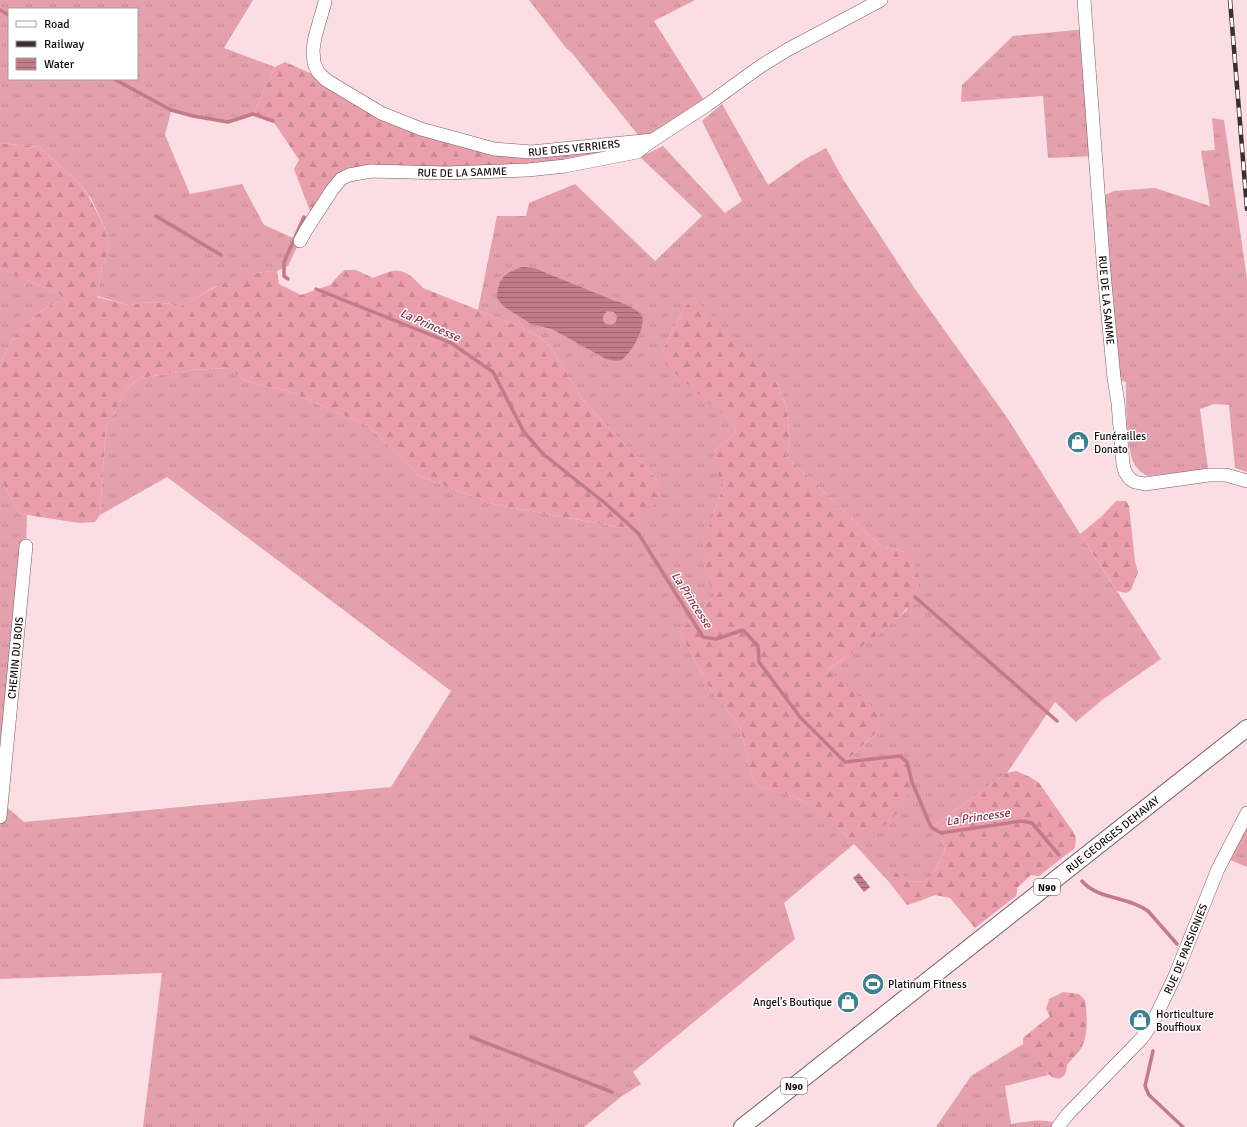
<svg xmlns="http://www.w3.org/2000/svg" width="1247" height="1127" font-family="Signika,sans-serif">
  <defs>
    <pattern id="grass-tufts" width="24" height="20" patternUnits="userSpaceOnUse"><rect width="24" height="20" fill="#e4a0ac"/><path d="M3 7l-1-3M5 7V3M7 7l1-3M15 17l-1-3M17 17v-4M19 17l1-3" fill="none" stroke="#c38893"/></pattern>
    <pattern id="forest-firs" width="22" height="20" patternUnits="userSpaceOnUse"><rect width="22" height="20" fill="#eb9fad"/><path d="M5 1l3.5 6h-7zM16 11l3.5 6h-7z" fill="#c98894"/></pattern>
    <pattern id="water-rules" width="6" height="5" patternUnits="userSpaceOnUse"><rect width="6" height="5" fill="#c47b89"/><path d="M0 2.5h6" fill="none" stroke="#9e636e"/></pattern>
  </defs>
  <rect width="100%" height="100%" fill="#fbdee3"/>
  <path fill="url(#grass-tufts)" fill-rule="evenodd" d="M0,0H253L224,48L275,67L253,114L228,122L194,116L171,111L165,135L190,194L242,184L264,225L300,241L288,266L277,271L260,272L214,287L178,308L171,304L147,302L129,305L97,296L102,269L109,248L104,226L91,198L78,182L39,147L0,143ZM9,9H137V79H9Z
    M529,0H695L654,21L707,105L643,141L572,53L566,48Z
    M1086,29L1095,156L1048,158L1043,96L961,102L962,85L1013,36Z
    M722,104L768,185L805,159L826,148L843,179L915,289L1006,416L1096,559L1161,659L1102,700L1076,722L1055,702L1007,773L931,827L941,833L945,851L932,876L924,881L911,882L895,873L889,882L854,844L784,903L795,939L633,1072L641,1084L622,1096L584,1127H143L162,973L0,979V817L2,803L24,822L391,787L451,691L167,477L100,515L106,428L127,389L140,378L193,370L228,368L244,380L263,386L286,390L368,426L419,476L493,504L623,528L631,527L659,482L583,400L551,348L542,339L528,330L478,310L497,216H526L529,203L575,184L655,261L702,216L638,155L649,153L663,146L725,213L742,201L702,121ZM684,308L776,382L786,404L790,440L786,456L881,546L906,552L907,610L887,627L828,670L879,730L845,762L900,756L908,762L912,782L849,839C835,826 820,810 803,801C789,793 771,790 755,786L740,727L711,690L679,632L716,594L705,574L714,512L724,484L714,451L736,432L733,424L703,396L661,354Z
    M1212,118L1224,120L1247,279V472L1235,468L1229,405L1214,404L1200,409L1208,469L1149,476C1143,474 1138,470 1135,465C1126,451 1126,399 1126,382L1114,378L1099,206L1105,195L1114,191L1155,188L1210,206L1201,151L1215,150Z
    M0,268L60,295L67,302L59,301L41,311L17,333L7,349L0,365Z
    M0,478L17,509L21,514L27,515L26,546L0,751Z
    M1247,822V867L1228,859Z
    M1023,1044L1048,1075L1005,1086L1011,1124C1026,1122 1045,1117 1059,1125L1058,1127H936L971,1076Z"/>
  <path fill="url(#forest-firs)" d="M285,62L326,80L381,113L494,149L633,142L606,159L349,175L313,219L294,169L299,160L273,121L253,114L275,67Z
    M0,143L39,147L78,182L88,195L104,226L109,248L102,269L97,297L129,305L147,302L171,304L178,308C213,288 235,272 277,271L279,284L301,295L330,285L339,275L345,270H356L373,278C398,267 404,267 423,288L528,330L542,339L551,348L583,400L659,482V496L648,512L631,527L623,528L493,504L419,476L368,426L286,390L263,386L244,380L228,368L193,370L140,378L127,389L106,428L100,515L95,522L79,523L21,514L17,509L0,478V365L7,349L17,333L41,311L59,301H66L60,295L0,268Z
    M694,298L776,382L786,404L790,440L786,456L881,546L906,552C914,562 920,572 919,585C917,614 850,653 828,670L879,713V730L846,761L900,756L907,762L912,782L906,799L900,810L888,822L872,834L849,839C835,826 820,811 803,801C789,793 771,791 755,786L740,727L711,690L679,632L716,594L704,574L703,544L724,484L712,465L714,451L736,432L733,424L667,366L661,354L684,308Z
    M1116,501H1126L1129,506L1135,561L1138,572L1131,590L1126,593L1117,591L1080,534L1101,517Z
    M1016,771L1030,777L1039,783L1072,830L1076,837L1075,848L1039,876L1031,875L1017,888V892L1016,896L975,928L950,898L935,895L917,902L907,905L889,882L895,873H900L911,882L924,881L932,876L945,851L941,833L931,827L1007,773Z
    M1063,992L1079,994L1085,1000C1087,1015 1089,1036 1080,1050C1076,1055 1071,1060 1067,1065C1067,1070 1066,1075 1061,1078C1049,1083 1030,1053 1023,1044V1038L1050,1016L1046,1009L1049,999Z"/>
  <path fill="url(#water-rules)" fill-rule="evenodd" d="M522,267L534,268L615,301C622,302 639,310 642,316C646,327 631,355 621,360C616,362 611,360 606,359L552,329L531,324L503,306L497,298C498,278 504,273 522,267ZM607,311L614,312L617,316L616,322L612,325L606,324L603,321V316Z
    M859,873L870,887L864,892L853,878Z"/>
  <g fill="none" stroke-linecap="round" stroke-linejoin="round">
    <path stroke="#c47b89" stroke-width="3.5" d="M0,10L9,15
      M114,79L171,110L193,116L228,122L253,114L273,121
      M156,216L221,255
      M288,279L284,276V262L304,217
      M316,289L451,343L493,372L524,432L543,454L605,503L638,533L703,637L716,639L743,630L758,646L759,662L800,717L845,762L900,756L907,762L912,782L931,827L941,833L1021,821L1032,823L1059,855
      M915,597L1057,721
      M1082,881C1098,900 1128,896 1148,911L1177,944
      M471,1037L612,1092
      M1153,1051L1145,1086L1149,1095L1183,1127"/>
    <g stroke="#7a5c61" stroke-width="14">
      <g id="minor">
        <path id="s1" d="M1084,0L1104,273L1114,378L1118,403L1123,464L1125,472L1130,479L1135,482L1145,484L1209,475H1226L1247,481"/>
        <path id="s2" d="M325,2L315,37L313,50L314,63L318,72L326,80L381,113L421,129L494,149L531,152L653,140"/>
        <path id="s3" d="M300,241L306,230L332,190L341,179L349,175L371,171L446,173L528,170L565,166L637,152L653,140L707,105L761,66L787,50L881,0"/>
        <path id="s4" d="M0,817L26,546"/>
        <path id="s5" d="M1058,1127L1067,1115L1142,1038L1153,1022L1175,976L1218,869L1247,813"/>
      </g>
    </g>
    <g stroke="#7a5c61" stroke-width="18">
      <g id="major">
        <path id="s6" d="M742,1127L1247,728"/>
      </g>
    </g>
    <use href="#minor" stroke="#fff" stroke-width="13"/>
    <use href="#major" stroke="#fff" stroke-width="16"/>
    <g stroke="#3c2e31" stroke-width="4.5">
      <path id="rail" d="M1230,0L1247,209"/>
    </g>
    <use href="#rail" stroke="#fff" stroke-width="3" stroke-dasharray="9" stroke-linecap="butt"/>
  </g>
  <defs>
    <g id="shop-disc" transform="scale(1.15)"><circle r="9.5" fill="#3e8091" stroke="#fff"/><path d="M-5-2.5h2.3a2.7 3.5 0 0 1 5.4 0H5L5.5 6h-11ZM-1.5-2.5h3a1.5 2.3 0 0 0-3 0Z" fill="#fff"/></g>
    <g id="stadium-disc" transform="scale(1.15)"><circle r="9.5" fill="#3e8091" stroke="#fff"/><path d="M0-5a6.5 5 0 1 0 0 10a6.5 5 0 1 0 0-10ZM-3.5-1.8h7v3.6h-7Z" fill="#fff"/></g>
  </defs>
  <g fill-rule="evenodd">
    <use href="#shop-disc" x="1078" y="442"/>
    <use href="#stadium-disc" x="873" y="984"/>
    <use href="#shop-disc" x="848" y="1002"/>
    <use href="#shop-disc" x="1140" y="1020"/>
  </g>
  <g text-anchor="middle" stroke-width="3" stroke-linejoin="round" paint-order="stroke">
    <g fill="#fff" stroke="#5c5456" stroke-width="1">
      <rect x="1034" y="879" width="26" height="16" rx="3"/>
      <rect x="781" y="1078" width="26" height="16" rx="3"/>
    </g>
    <g font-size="10" font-weight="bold" fill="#160b0d">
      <text x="1047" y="891">N90</text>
      <text x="794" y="1090">N90</text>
    </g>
    <g font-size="11" fill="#160b0d" stroke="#fff">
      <text dy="4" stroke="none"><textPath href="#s2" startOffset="347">RUE DES VERRIERS</textPath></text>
      <text dy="4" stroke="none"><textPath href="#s3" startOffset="197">RUE DE LA SAMME</textPath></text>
      <text dy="4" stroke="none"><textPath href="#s1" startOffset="301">RUE DE LA SAMME</textPath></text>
      <text dy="4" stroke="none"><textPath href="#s4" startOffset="160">CHEMIN DU BOIS</textPath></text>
      <text dy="4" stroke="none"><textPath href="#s6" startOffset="472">RUE GEORGES DEHAVAY</textPath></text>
      <text dy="4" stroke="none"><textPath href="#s5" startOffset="222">RUE DE PARSIGNIES</textPath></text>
    </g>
    <g font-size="11" fill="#160b0d" stroke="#fff" text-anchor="start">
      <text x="1094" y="440">Funérailles<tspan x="1094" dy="13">Donato</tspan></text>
      <text x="888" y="988">Platinum Fitness</text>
      <text x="832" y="1006" text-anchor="end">Angel's Boutique</text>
      <text x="1156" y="1018">Horticulture<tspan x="1156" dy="13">Bouffioux</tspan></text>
    </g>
    <g font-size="12" font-style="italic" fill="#882f47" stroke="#fff">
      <text transform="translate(430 325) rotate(24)" y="4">La Princesse</text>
      <text transform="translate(692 600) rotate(57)" y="4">La Princesse</text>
      <text transform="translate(978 817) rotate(-8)" y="4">La Princesse</text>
    </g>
  </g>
  <rect x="8" y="8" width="130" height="72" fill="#ffffff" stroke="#a29d9e"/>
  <rect x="16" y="21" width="20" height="6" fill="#ffffff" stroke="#a29d9e"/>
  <text x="44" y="28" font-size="12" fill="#160b0d">Road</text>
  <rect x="16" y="41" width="20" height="6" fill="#3c2e31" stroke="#a29d9e"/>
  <text x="44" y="48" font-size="12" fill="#160b0d">Railway</text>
  <rect x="16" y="58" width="20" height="12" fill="url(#water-rules)" stroke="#a29d9e"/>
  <text x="44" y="68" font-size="12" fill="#160b0d">Water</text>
</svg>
